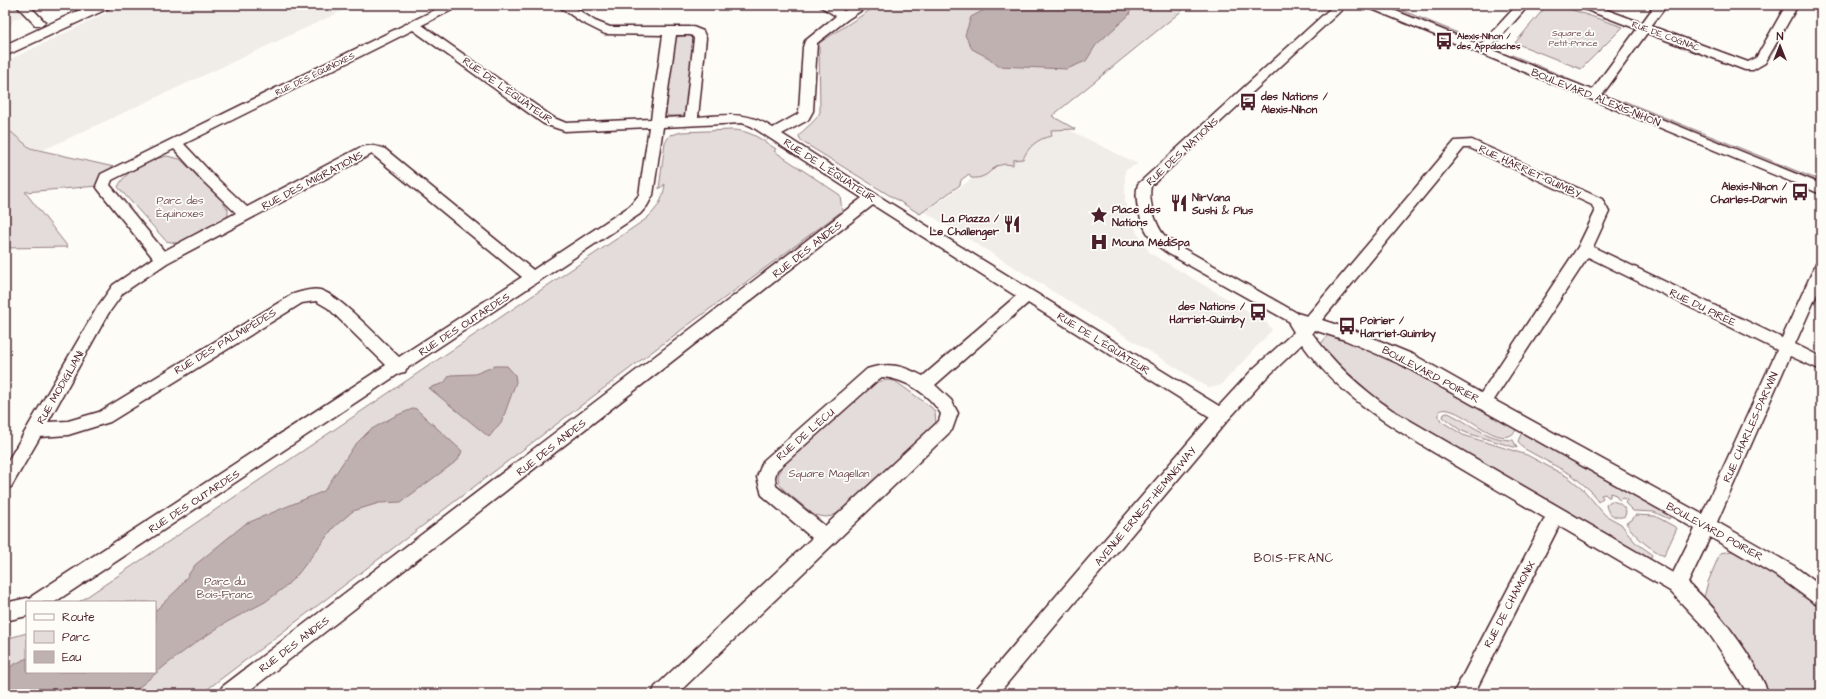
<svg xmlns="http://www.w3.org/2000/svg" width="1826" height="699" font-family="'Architects Daughter',sans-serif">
  <rect width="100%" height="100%" fill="#fdfcf7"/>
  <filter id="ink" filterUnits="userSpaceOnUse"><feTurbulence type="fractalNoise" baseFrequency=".025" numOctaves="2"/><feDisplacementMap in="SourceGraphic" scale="8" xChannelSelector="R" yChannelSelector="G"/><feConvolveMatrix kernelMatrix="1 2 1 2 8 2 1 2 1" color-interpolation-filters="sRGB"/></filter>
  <g filter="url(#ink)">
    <path fill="#f0ece8" d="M5,5H59L42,8L13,20L11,25L5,28Z
      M123,5H355L41,151L30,148L5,127V62Z
      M1053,122L1138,164L1125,170V202L1137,233L1150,253L1266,322L1272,330L1221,385L1209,388L925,212Z"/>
    <path fill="#e3dcda" stroke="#967e82" d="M878,5H1189L1052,116L1075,129L1051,130L1052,136C1038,138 1028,147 1023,159L1013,160V165L1005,164L996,166C988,174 983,179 971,178L969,174L961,180L960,185L920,214L801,141L799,136C805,127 816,122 820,112L819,43Z
      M1375,5H1389L1463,35L1459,39Z
      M1547,5H1558L1623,27L1581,69L1515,43Z
      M690,35L694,39L688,113L684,116H668L666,113L674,39L676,37Z
      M1512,55L1568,78L1565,82L1508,59Z
      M1624,101L1814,178L1811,183L1621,105Z
      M5,127L30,148L114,167L98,186L25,192L68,247L5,248Z
      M732,130C750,130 762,140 776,149L774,151L840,195L842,211L649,354L201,694H5V639L27,633V672H155V602H79L646,219C658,208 663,200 665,184L659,189L665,142L671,134L672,135L681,132Z
      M167,156L180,159L224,202L223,203L228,209V215L222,222L186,242L176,243L166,241L118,187C126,169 149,160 167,156Z
      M1328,335L1338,336L1373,349L1518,427C1502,459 1459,400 1439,411V417L1441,421L1463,435L1527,455L1568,477L1582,488L1605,515L1621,524L1635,542L1652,554L1650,561L1384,407L1356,385L1319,346Z
      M888,380L895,381L931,407L935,412L936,424L846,509L832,516L826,517L814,515L783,489L779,483L778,476L781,467L875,382Z
      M1448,413C1470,423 1487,440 1513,440L1517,448L1467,433L1460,430L1443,417L1444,414Z
      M1523,430L1672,514L1669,519L1654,512L1633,511L1625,503L1627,500L1622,498L1620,500L1617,498L1616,495L1610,493V497H1608L1605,494L1601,495L1603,498L1598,502L1591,491L1572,475L1523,448L1518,441Z
      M1611,501C1618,502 1624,505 1626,512L1625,516C1616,520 1607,514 1606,505Z
      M1635,515L1655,516L1677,528L1664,556C1648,547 1637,539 1626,523L1632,520Z
      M1738,550L1821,604V694H1767L1703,601L1708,582L1720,553Z"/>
    <path fill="#c0b1b1" stroke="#91777b" d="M993,5H1132L1129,15L1096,45L1086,61L1067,69L998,66L989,58L972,49L965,35L971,17Z
      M495,366H507L515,375L516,382L502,421L489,437L429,388L444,383L450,375L475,374Z
      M415,408L462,451L458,460L401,502L379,503L353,511L334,527L298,574L285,587L265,602L227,622L198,641L167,664L131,694H5V671L13,665L27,658V672H155V611L180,587L195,565L245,524L324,491L354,446L370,430L395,416Z"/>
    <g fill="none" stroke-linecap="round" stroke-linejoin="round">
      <g stroke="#4a1f2b" stroke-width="3">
        <path id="minor" d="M16,5H29L45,22L43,25H35Z
          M445,5H460L458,7L422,25L554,118L566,123L651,119L663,35L605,34L581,22L557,5H571L595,21L610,27H693L703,31L706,38L698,117C727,115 747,111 773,128L798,114L799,111L803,47L805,41L836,16L818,5H833L844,11L855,5H870L848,19L817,43L813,111L808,120L782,134L877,195L1219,406L1253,369L1294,332L1289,324L1290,322L1169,254C1164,250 1158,247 1154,242C1142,229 1133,202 1138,184L1334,5H1347L1151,186C1148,200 1155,224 1164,235C1168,239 1174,243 1179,246L1297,313L1307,316L1455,141L1472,140L1602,199L1609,212L1593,247L1782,338L1814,268L1816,264L1821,262V285L1795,344L1821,357V370L1790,356L1717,522L1794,566L1821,586V606L1814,603L1780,578L1710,537L1688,583C1719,610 1753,656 1769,694H1748L1725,657L1706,629L1670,591L1559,526L1474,694H1453L1545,518C1512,498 1478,479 1445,459C1391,427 1339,396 1302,344L1265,379L1227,421L998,694H975L978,687L1210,417L1028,303L935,385L951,400L958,413L952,430L677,694H652L655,687L812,538L762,495L757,477L763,461L867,369C890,362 901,365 923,376L1016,296L873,205L245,694H219L222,687L862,198L751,126L742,123L663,127L653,195L647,206L640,214L406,369L405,372L400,373L55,602H27V616L5,621V603L27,598L31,599L32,596L386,365L328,308L316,301L302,303L110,422L68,435L40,437L11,487L5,490V466L98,306L113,285L153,258L98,189L96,186L101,174ZM413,30L544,124L565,131L649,127L639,195L630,206L533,270L385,149C375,145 369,145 359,148L247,207L214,176L184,144ZM676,35H691L694,38L685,117L664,118ZM1464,148H1470L1592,205L1595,212L1578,247L1481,393L1414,355L1356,331L1322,320ZM174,149L204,182L236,213L164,251L110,185L112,180ZM372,154L522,277L399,357C383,342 338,294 320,290C312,288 300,292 293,294L99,412L68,421L48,422L108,314L123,293L167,263ZM1588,257L1777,350L1702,514L1494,400ZM1314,330L1345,340L1402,365L1695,529L1673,573L1392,410C1361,388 1334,364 1312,333ZM882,377C906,379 929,394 941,414L939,421L825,526L776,486L775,477L777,470L879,379Z
          M1365,5H1381L1480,45L1517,5H1529L1490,49L1592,90L1637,29L1579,7L1577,5H1594L1642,23L1655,5H1667L1651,26L1748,62L1756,58L1786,5H1798L1765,63L1753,70H1745L1647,33L1602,95L1821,184V194L1367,7Z"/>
      </g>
      <g stroke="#4a1f2b" stroke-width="3">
        <path id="primary" d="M90,5H111L109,8L5,56V45Z"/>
      </g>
      <use href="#minor" fill="#fdfcf7" fill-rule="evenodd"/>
      <use href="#primary" fill="#fdfcf7" fill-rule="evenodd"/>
    </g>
  </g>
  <defs>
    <g id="bus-bare" transform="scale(1.38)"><path d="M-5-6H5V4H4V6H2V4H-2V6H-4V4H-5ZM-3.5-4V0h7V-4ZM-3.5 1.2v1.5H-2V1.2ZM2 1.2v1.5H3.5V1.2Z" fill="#4a1f2b" stroke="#fdfcf7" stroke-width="2.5" paint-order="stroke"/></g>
    <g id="restaurant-bare" transform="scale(1.38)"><path d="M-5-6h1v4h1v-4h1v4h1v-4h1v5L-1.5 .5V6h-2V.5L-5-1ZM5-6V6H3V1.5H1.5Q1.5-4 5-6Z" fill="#4a1f2b" stroke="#fdfcf7" stroke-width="2.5" paint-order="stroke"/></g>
    <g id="sight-bare" transform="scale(1.38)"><path d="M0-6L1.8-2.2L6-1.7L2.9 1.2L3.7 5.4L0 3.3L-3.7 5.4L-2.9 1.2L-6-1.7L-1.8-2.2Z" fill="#4a1f2b" stroke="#fdfcf7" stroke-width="2.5" paint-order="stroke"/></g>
    <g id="hospital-bare" transform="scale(1.38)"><path d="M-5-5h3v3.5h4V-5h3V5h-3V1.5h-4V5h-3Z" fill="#4a1f2b" stroke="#fdfcf7" stroke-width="2.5" paint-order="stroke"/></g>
  </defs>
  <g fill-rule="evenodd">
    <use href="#bus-bare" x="1444" y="41"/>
    <use href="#bus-bare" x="1248" y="102"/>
    <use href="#bus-bare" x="1800" y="192"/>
    <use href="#restaurant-bare" x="1179" y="203"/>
    <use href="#sight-bare" x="1099" y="215"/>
    <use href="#restaurant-bare" x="1012" y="224"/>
    <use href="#hospital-bare" x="1099" y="242"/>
    <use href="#bus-bare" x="1258" y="312"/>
    <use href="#bus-bare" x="1347" y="326"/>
  </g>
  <g text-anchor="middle" stroke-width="3.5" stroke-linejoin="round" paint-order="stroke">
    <g font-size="9" fill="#704e57" stroke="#fdfcf7">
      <text x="1573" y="36">Square du<tspan x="1573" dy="10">Petit-Prince</tspan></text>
    </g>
    <g font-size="9" font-weight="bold" fill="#4a1f2b" stroke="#fdfcf7" text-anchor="start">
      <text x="1457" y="39">Alexis-Nihon /<tspan x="1457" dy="10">des Appalaches</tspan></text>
    </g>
    <g font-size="9" fill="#4a1f2b" stroke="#fdfcf7">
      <text transform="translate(1666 36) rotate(20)" y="3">RUE DE COGNAC</text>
      <text transform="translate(315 74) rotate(-26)" y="3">RUE DES ÉQUINOXES</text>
    </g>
    <g font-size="11" fill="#4a1f2b" stroke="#fdfcf7">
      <text transform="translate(508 90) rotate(35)" y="4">RUE DE L'ÉQUATEUR</text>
      <text transform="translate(1596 97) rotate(22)" y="4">BOULEVARD ALEXIS-NIHON</text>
      <text transform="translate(1182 151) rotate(-43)" y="4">RUE DES NATIONS</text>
      <text transform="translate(830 170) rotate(33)" y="4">RUE DE L'ÉQUATEUR</text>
      <text transform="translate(1530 171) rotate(25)" y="4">RUE HARRIET-QUIMBY</text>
      <text transform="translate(312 180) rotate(-28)" y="4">RUE DES MIGRATIONS</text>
      <text transform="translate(807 249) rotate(-38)" y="4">RUE DES ANDES</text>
      <text transform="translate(1703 307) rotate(26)" y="4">RUE DU PIRÉE</text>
      <text transform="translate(464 324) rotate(-33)" y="4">RUE DES OUTARDES</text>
      <text transform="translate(225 341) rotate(-31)" y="4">RUE DES PALMIPÈDES</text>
      <text transform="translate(1104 343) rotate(32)" y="4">RUE DE L'ÉQUATEUR</text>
      <text transform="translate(1431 374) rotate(28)" y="4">BOULEVARD POIRIER</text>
      <text transform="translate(60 387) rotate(-60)" y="4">RUE MODIGLIANI</text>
      <text transform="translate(1750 427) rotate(-66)" y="4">RUE CHARLES-DARWIN</text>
      <text transform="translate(805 434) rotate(-41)" y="4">RUE DE L'ÉCU</text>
      <text transform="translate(551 447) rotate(-38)" y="4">RUE DES ANDES</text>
      <text transform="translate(194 501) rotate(-33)" y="4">RUE DES OUTARDES</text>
      <text transform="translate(1145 506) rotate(-50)" y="4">AVENUE ERNEST-HEMINGWAY</text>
      <text transform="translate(1715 531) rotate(29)" y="4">BOULEVARD POIRIER</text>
      <text transform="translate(1509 604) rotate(-62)" y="4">RUE DE CHAMONIX</text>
      <text transform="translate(294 644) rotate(-37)" y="4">RUE DES ANDES</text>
    </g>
    <g font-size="11" font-weight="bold" fill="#4a1f2b" stroke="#fdfcf7" text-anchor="start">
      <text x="1261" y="100">des Nations /<tspan x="1261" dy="13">Alexis-Nihon</tspan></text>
      <text x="1787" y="190" text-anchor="end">Alexis-Nihon /<tspan x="1787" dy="13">Charles-Darwin</tspan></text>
      <text x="1192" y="201">NirVana<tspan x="1192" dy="13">Sushi &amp; Plus</tspan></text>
      <text x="1112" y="213">Place des<tspan x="1112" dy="13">Nations</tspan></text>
      <text x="999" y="222" text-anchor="end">La Piazza /<tspan x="999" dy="13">Le Challenger</tspan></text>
      <text x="1112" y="246">Mouna MédiSpa</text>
      <text x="1245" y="310" text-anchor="end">des Nations /<tspan x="1245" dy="13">Harriet-Quimby</tspan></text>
      <text x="1360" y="324">Poirier /<tspan x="1360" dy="13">Harriet-Quimby</tspan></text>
    </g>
    <g font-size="11" fill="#704e57" stroke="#fdfcf7">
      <text x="180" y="204">Parc des<tspan x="180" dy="13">Équinoxes</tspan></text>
      <text x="829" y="477">Square Magellan</text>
      <text x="225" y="585">Parc du<tspan x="225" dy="13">Bois-Franc</tspan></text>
    </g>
    <g font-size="12" letter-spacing="1" fill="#4a1f2b" stroke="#fdfcf7">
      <text x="1294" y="562">BOIS-FRANC</text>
    </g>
  </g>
  <rect width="1826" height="699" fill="none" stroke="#fdfcf7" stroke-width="20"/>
  <rect x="10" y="10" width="1806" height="679" fill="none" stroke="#4a1f2b" stroke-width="1.5" filter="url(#ink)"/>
  <rect x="26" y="601" width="130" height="72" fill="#fdfcf7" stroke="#b5a4a5"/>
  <rect x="34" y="614" width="20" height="6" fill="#fdfcf7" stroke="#b5a4a5"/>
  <text x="62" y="621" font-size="12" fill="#4a1f2b">Route</text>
  <rect x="34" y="631" width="20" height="12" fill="#e3dcda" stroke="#b5a4a5"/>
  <text x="62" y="641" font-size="12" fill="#4a1f2b">Parc</text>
  <rect x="34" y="651" width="20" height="12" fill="#c0b1b1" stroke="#b5a4a5"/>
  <text x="62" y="661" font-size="12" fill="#4a1f2b">Eau</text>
  <g transform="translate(1780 46)" stroke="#fdfcf7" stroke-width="3" paint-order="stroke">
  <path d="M0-3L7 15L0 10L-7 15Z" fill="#4a1f2b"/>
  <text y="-6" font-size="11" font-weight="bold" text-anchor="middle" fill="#4a1f2b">N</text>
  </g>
</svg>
